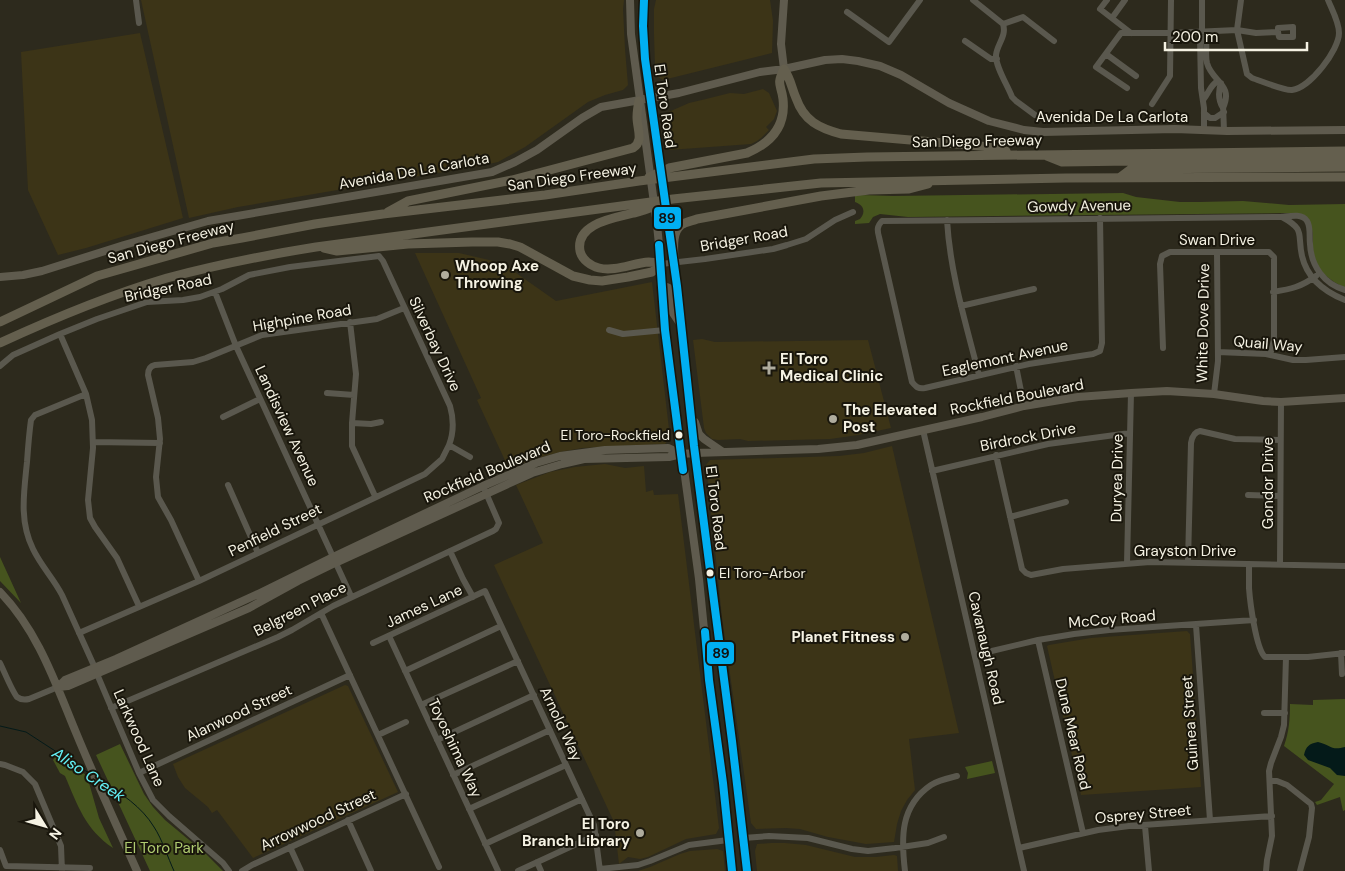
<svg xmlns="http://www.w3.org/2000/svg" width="1345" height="871" font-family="'DM Sans',sans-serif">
  <rect width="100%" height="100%" fill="#2d2a1d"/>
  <path fill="#3c3417" d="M141,0H624L623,9L625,49L628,85L623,90L605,95L588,102L525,147L498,162L484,165L238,207L189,218Z
    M656,0H770L773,21L772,53L663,80L656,76L655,67L654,34V9Z
    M140,33L183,218L86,248L58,255L28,190L21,52Z
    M763,89L769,93L777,111L774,119L766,127L769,130L761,138L757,141L751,144L669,150L664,114L689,103L706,99L730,93L744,94Z
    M415,253H459L502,263L556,301L652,282L670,438L665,444L582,448L560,452L531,460L509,469L477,400L481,398Z
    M702,339L715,342L868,340L891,428L858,435L830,439L748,441L740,439L718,440L712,439L706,433L704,428L693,340Z
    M892,446L959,733L909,739L915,790L907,800L901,811L897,824L894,842L866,844L828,837L800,829L786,828L756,829L751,823L722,617L706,465L710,460L839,456L864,453Z
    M605,464L625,468L644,466L646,492L653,490L654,495L678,494L719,828L716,834L686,839L648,857L640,859L628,857L619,864L614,822L494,565L543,543L516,485L550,472L575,467Z
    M1187,631L1190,634L1201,787L1081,795L1047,646L1049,645L1091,638Z
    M345,685L348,686L398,792L253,858L217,810L212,813L208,807L185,788L178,777L173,764Z
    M771,843H785L806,845L855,857H876L894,855L897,856L898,871H757L755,851L757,844Z
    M717,849L723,851L725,871H638L650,867L680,854L690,851Z"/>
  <path fill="#46541e" d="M1123,193L1136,197L1180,202H1199L1243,201L1289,205L1345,204V288C1328,279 1316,271 1313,250C1312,243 1314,233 1311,226C1310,222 1304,217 1301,214L1284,213L908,217L880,214L873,217L869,223L855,224V221L860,219C866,212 864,205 855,202V196L860,195L893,196Z
    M0,557L21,603L0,581Z
    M1345,699V810L1343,811L1340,797L1317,805L1315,802L1321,800L1334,784L1284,746C1289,732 1290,719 1290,704L1313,705V700Z
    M120,744L144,794L153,807L165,820L206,854L223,871H150L96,755Z
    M56,756L86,775L89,783L99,818L113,848C85,829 78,806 65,776L60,773L53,760Z
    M992,761L995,773L967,779L968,773L965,767Z"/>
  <path fill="#041a19" d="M1318,742C1331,745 1331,751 1345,747V776L1337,775L1330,768L1308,760L1304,755C1306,746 1309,744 1318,742Z"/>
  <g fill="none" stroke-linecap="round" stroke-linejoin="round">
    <path stroke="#041a19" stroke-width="1" d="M0,726L26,732L89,773
      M101,781C121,793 142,807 154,827C162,839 168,858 174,871"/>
    <path stroke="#5a584e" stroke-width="6" d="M136,0L139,23
      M973,0L1003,24
      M1107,0L1100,9L1131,33
      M1202,0V32L1200,38L1201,88L1204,108V130
      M1241,0L1237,30L1247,74L1252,78C1261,81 1285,91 1292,90C1310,88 1339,50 1339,33C1339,22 1332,10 1328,0
      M847,12L889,42L920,0
      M1112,18L1125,0
      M1003,24C1007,36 997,44 996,55C995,66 1008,86 1012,97L1016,101L1035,115
      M1003,24L1023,17L1054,41
      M1202,32C1210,45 1204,50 1207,63C1212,82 1234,84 1223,108
      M965,41L988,57L991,59H997
      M1106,54L1136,76
      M1221,83C1218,92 1218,100 1223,108
      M1127,88L1096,67L1121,33H1171L1237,30L1256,33L1278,32V28L1293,27V37H1279L1278,32
      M1203,100C1209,93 1210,85 1218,81
      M1152,104L1170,76L1171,0
      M1223,104L1224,131
      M1204,113L1210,118H1215L1224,112
      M1282,217C1306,230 1297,234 1302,256C1307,278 1325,292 1345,300
      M1100,218L1102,343L1100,351L1093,354L1029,364L925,388C918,389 916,387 912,382L879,237C877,230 877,226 882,221L1282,217C1290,216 1302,213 1307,221C1311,227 1309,237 1310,244C1311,266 1324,284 1345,290
      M947,220C950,273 966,324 979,375
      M661,264L705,259L773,249L787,245L806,239L835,220L853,212
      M215,292L236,346L351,596
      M1273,292C1291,289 1301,287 1316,276
      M961,306L1034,289
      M350,322L356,374L352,423V446L375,496
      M609,330L623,334L665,330
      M60,334L86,394L92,420L93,448L88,500L90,518L95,527L117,558L139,606
      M1163,348L1160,264L1162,256L1170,252H1269L1274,257V340L1270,355
      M1218,352L1266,354L1293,360H1306L1345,357
      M0,366L13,355L60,334L97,319L147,302L183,300L200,297L222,289L249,275L290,267L379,256L383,261L450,406C454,420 454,432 449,445
      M1016,366L1024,406
      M327,393L354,395
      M86,394L35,415L31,420C29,434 28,448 27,462C24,492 19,521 33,549C41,566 54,579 62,595L95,668
      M1214,394L1218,361L1217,253
      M223,417L260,399
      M352,423L371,424L381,422
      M923,430L1024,871
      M93,442L160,443
      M996,455L1022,569L1026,573L1031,575L1063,569L1150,562L1345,566
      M932,471L1048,444L1130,433
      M228,485L258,553
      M1248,495L1280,496
      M1010,517L1066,502
      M450,551L463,579L473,597
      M1188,562L1191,443C1192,437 1194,432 1200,431L1235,439L1280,440
      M1127,563L1131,393
      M1249,564C1249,572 1249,580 1249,588C1250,602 1256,649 1265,657H1308L1345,653
      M1280,564L1281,402
      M199,581L171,520L158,497L156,477L160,439L158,418L148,375C148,369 150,366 155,365L193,362L206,358L262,335L377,319L404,308
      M321,613L439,867
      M1196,625L1210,820
      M79,633L199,581L425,474L442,459L449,445L470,457
      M389,636L498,871
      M1038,640L1083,833
      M373,643L485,591L594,825L600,871
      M1341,653L1342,674
      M975,655L1038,640L1074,634L1109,630L1254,620
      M0,663C4,671 12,691 17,697C21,700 25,700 29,699L58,687
      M405,671L501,626
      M97,674L139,773L153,800L169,816L223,863L229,871
      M421,705L518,661
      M111,708L278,637L292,630L333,606L493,531L496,529L499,523L483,486
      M1264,713H1285
      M378,735L406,722
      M437,740L534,695
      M0,764L5,765L23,772L35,784L61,846L62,871
      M139,773L350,675
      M453,775L550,730
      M1270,781H1277L1287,785L1311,804L1312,808L1309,837L1300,871
      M469,809L566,765
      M348,820L371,871
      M1145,826L1149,871
      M743,838L769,836L808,838L852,849L868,851L895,848L928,843L944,837
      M485,844L582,799
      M290,847L301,871
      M1019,848L1098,830L1129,826L1272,816
      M0,850L6,866L90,868
      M537,862L541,871
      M600,869L638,865L650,861L689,845L728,840
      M242,871L252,865L406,794
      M518,871L596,835
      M905,871C901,838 900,806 931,785C939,780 949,778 957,776
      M1266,871L1267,860L1272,836L1269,771L1271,763L1281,737L1284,725L1286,657"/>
    <path stroke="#5f5b4e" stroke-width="8" d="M630,0L631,34L657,225L661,264L660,276L665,330L699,579L709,680L723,783L732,871
      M644,0C642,23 643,45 646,68L677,286L694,446L732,741L747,871
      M784,69L781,44L784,0
      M0,277L23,275L42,271L124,245L208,221L492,172L515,162L537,150L582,118L601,107L679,93L760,72L784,69L825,60L842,59L858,61L880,66L901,75L949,103L989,121L1024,130L1043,132L1175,129L1227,131L1345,130
      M661,287H667L669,288L673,313L681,325
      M695,422L699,434L704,439L723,452
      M0,592C39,632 56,685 77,735C96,781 117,826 137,871
      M58,687L68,686L249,608L298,581L335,563L532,473L562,464L584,459L669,457L681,454L695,453L818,449L857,445L982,417L1024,406L1078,397L1131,393L1167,391L1214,394L1263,401L1281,402L1345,398
      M58,687L65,680L116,659L258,594L333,557L483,486L536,463L560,456L605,450L668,448L681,454"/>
    <path stroke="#645f4e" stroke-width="9" d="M784,69C791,80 791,86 796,98C804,121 819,128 841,134L991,147L1006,151
      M1047,156L1062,162L1345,158
      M649,177L669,168L747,153C771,143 786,126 783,99C781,83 776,86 784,69
      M1119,178L1131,169L1345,167
      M660,204C651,208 643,211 634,213C615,218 575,223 580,251C582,260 591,266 599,268C615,272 633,263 649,262C653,262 657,263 661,264
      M388,212L408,201L512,180L633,148C644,141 637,129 637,117C637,112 638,106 639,101
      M324,248L337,251L408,244L472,242H498L510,244L520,247L573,276L590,280L602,281L628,277L652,272L661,264
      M674,262C674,251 671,233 681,225C685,222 692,221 697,219L821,196L869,190L909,189L928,184
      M0,322L97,276L213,243L242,238L315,224L383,214L545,195L639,181L814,159L867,157L1345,151
      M0,343C54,318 110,295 167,278C216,265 266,255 316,247L673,199L821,183L1066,178L1345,177"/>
    <g stroke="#19160c" stroke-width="11">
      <path id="bus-1" d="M644,0L643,26L645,59L677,286L694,446L732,741L747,871
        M659,245L665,330L683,470
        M705,632L709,680L723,783L732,871"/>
    </g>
    <use href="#bus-1" stroke="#00aff2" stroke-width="8"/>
  </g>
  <g fill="#afac9e" stroke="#19160c" stroke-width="2">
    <circle cx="445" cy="275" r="5"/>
    <path d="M766.5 360.5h5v5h5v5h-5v5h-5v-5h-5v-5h5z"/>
    <circle cx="833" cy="419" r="5"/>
    <circle cx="905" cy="637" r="5"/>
    <circle cx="640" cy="833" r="5"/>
  </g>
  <g fill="#f5f2e3" stroke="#19160c" stroke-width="2">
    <circle cx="679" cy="435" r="4.5"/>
    <circle cx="710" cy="573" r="4.5"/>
  </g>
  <g text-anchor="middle" stroke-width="4" stroke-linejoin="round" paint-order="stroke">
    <g font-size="14" fill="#f5f2e3" stroke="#19160c" text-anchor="end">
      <text x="670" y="440">El Toro-Rockfield</text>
      <text x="719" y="578" text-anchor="start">El Toro-Arbor</text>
    </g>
    <g font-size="15" fill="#f5f2e3" stroke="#19160c">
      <text transform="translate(665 106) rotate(82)" y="5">El Toro Road</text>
      <text x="1112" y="122">Avenida De La Carlota</text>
      <text transform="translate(977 141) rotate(-1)" y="5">San Diego Freeway</text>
      <text transform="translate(414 171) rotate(-10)" y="5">Avenida De La Carlota</text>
      <text transform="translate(572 177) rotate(-8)" y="5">San Diego Freeway</text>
      <text transform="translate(1079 206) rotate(-1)" y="5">Gowdy Avenue</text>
      <text transform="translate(744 239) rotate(-10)" y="5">Bridger Road</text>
      <text x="1217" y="245">Swan Drive</text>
      <text transform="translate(171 242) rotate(-15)" y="5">San Diego Freeway</text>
      <text transform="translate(168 288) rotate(-12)" y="5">Bridger Road</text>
      <text transform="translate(302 318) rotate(-10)" y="5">Highpine Road</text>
      <text transform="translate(1203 323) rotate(-89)" y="5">White Dove Drive</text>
      <text transform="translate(435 344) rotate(65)" y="5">Silverbay Drive</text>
      <text transform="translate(1268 344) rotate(5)" y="5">Quail Way</text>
      <text transform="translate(1005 358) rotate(-12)" y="5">Eaglemont Avenue</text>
      <text transform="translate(1017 397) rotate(-11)" y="5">Rockfield Boulevard</text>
      <text transform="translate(287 426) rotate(65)" y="5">Landisview Avenue</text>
      <text transform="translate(1028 437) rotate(-11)" y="5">Birdrock Drive</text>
      <text transform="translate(487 472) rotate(-23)" y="5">Rockfield Boulevard</text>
      <text transform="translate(1117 478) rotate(-89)" y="5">Duryea Drive</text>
      <text transform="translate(1268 483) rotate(-90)" y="5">Gondor Drive</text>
      <text transform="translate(716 508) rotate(83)" y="5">El Toro Road</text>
      <text transform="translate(275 530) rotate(-26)" y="5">Penfield Street</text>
      <text x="1185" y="556">Grayston Drive</text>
      <text transform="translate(424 606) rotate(-25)" y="5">James Lane</text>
      <text transform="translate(300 609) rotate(-27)" y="5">Belgreen Place</text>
      <text transform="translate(1112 619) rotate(-5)" y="5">McCoy Road</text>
      <text transform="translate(986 648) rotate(77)" y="5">Cavanaugh Road</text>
      <text transform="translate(239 713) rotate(-25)" y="5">Alanwood Street</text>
      <text transform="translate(1190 723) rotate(-94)" y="5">Guinea Street</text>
      <text transform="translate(561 724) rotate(65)" y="5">Arnold Way</text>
      <text transform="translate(1073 734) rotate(77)" y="5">Dune Mear Road</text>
      <text transform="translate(139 738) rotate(66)" y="5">Larkwood Lane</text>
      <text transform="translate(455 748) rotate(65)" y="5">Toyoshima Way</text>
      <text transform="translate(1143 814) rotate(-5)" y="5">Osprey Street</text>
      <text transform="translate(318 820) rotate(-25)" y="5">Arrowwood Street</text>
    </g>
    <g font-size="15" font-weight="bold" fill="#f5f2e3" stroke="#19160c" text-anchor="start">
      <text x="455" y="271">Whoop Axe<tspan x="455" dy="17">Throwing</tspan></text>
      <text x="780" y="364">El Toro<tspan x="780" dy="17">Medical Clinic</tspan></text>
      <text x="843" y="415">The Elevated<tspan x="843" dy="17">Post</tspan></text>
      <text x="895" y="642" text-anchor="end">Planet Fitness</text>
      <text x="630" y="829" text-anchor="end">El Toro<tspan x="630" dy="17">Branch Library</tspan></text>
    </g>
    <g font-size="15" fill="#afcb70" stroke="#19160c">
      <text x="164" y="853">El Toro Park</text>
    </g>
    <g font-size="16" font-style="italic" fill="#63f2f7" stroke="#19160c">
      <text transform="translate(89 774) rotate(34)" y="6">Aliso Creek</text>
    </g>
  </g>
  <g stroke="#19160c" stroke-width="2">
    <rect x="653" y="206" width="29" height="24" rx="5" fill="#00aff2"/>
    <rect x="706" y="641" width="29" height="24" rx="5" fill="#00aff2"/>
  </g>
  <g font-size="14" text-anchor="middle" font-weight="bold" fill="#111">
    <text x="667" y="223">89</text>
    <text x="721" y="658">89</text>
  </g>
  <g transform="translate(45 826) rotate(127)" stroke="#19160c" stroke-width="4" paint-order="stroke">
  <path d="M0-4L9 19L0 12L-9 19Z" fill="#f5f2e3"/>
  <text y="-8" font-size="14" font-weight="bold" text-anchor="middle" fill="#f5f2e3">N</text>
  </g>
  <path d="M1165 42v8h142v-8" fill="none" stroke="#f5f2e3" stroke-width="2.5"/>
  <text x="1172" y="42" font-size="15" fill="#f5f2e3" stroke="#19160c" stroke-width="4" paint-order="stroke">200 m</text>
</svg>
